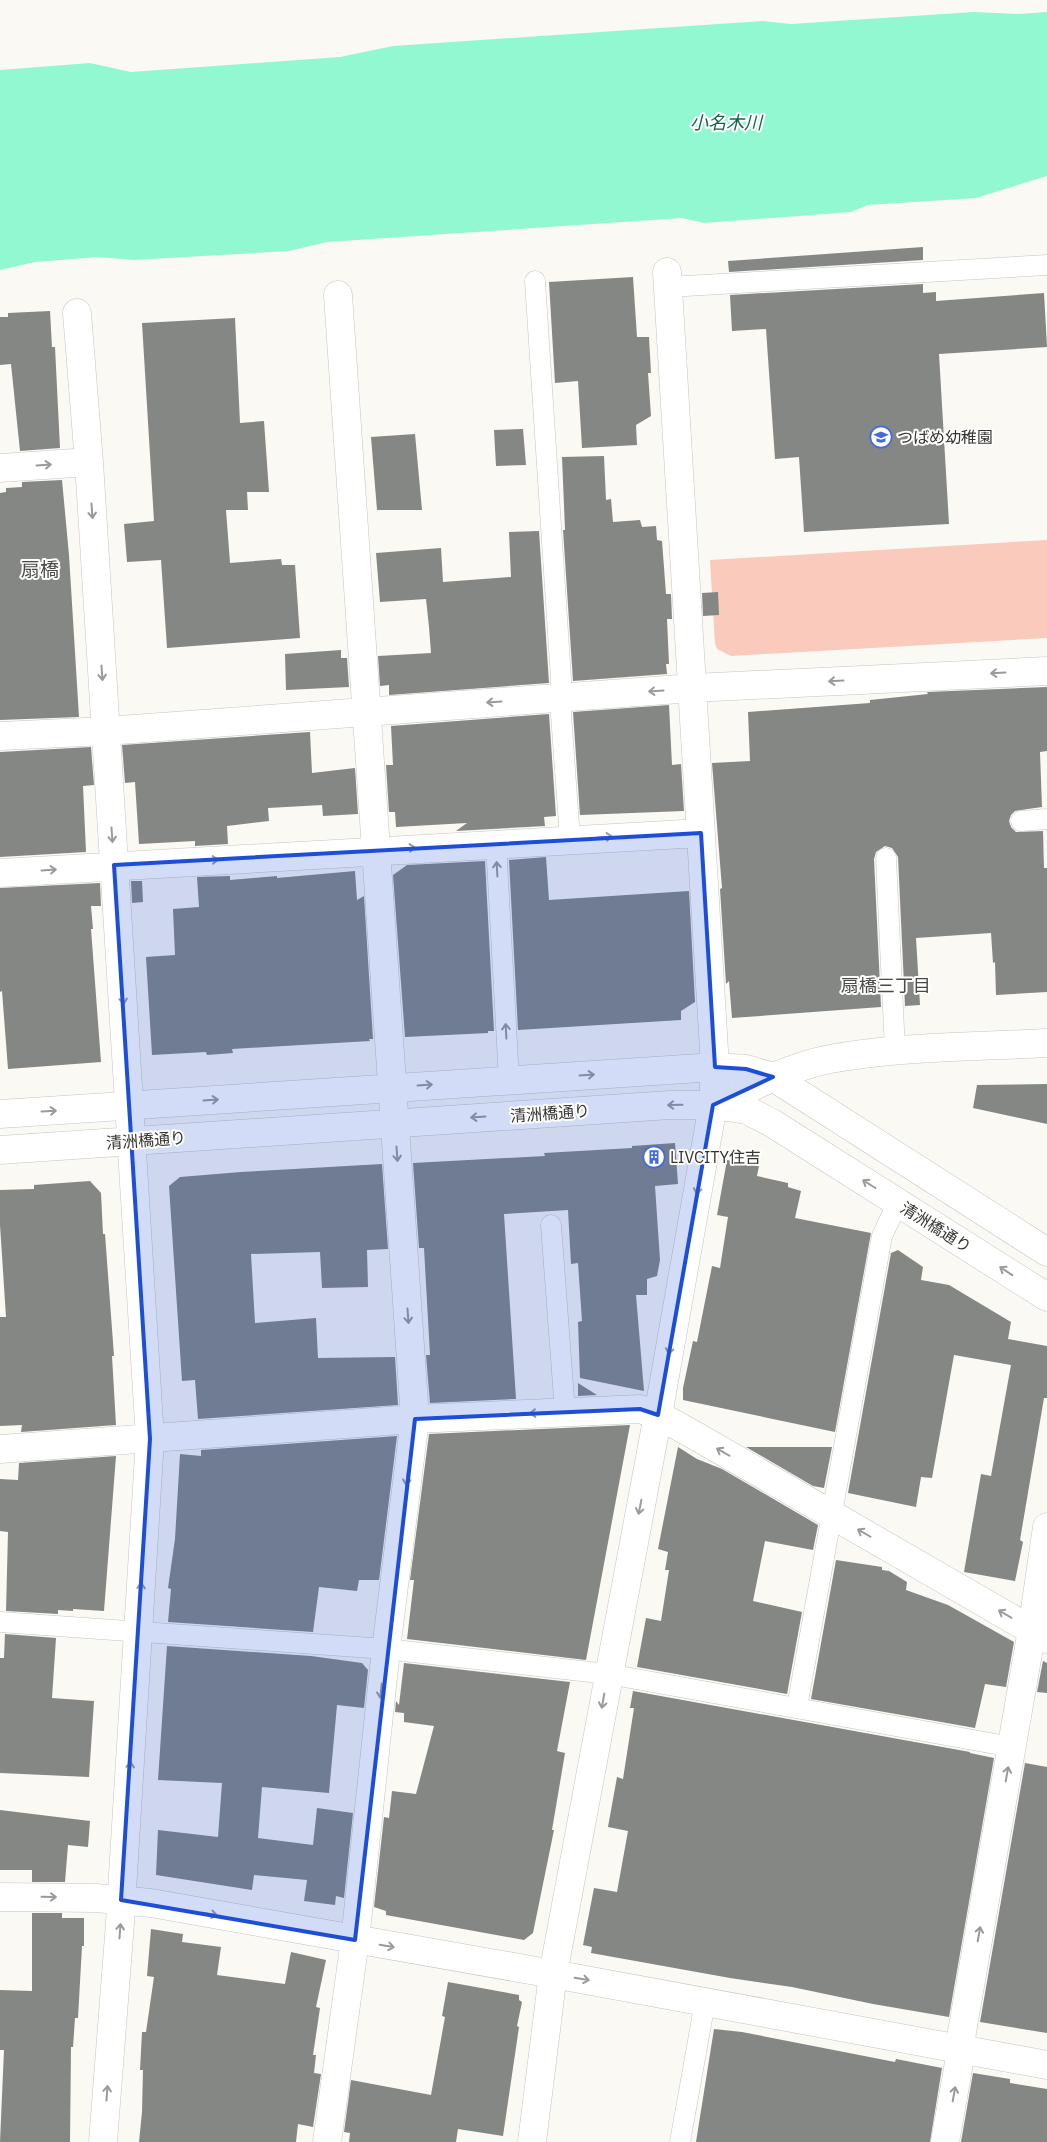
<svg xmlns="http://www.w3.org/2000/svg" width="1047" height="2142" font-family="'IBM Plex Sans','Noto Sans JP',sans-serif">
  <rect width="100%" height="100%" fill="#faf9f4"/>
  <path fill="#facabd" d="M1047,540V638L731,656L717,649L715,643L710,560Z"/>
  <path fill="#91f8d1" d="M974,12L1019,14L1047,12V176L976,198L868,205L851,212L704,223L682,218L327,242L289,251L134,260L98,257L35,262L0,270V70L90,63L131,72L340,57L393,46L763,21L791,24Z"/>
  <path fill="#848783" d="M923,247V260L729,272L728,261Z
    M633,277L637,337H649L651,373H648L651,416L636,425L637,445L582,448L578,381L555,383L549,282Z
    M923,284V293L936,292V301L1044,293L1047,347L939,354L949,524L804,532L799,457L775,459L766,329L732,331L730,295Z
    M50,311L52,347H55L60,448L20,451L11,364L0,365V317H8V313Z
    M235,318L240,423L264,421L269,492H247L248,510H226L230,563L281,559L282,565H295L300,638L167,648L161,560L127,562L124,524L154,521L142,323Z
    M523,429L526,465L496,466L494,430Z
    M415,434L422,510H377L371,437Z
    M604,456L606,500L611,499L613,522L640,520L642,527L656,526L657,540L662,541L666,594H671L672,619H667L669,664H666L667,674L573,681L563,530H565L562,457Z
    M62,480L69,555L79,717L0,720V493L6,492V488L22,487V482Z
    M539,531L549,683L389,695V685L380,686L378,656L431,653L429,627L426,599L380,602L376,553L441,548L443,582L511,577L509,532Z
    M718,592L719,615L703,616L702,593Z
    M341,650V658H347L349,687L286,690L285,654Z
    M1047,687V751L1040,752L1042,807L1015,811L1011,815L1009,821L1011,827L1016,832L1043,831L1044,868H1047V992L996,995L995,962L993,963L991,933L916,938L920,1005L905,1006L898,857L892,848L885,846L876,852L874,859L881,1007L732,1018L729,981L726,984L720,889L722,888L712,763L750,761L748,712L870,703V700L928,694L927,692Z
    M669,705L672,765L681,764L684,811L580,815L573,712Z
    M549,714L556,816L544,817L545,826L456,831L467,823L396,827L395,812H389L386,765H393L391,726Z
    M310,732L312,773L355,768L358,814L323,816L322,805L268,808L269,821L227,826L228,844L195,846V841L139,844L135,782L125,783L122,745Z
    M91,747L94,785L83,786L86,852L0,857V752Z
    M546,857L549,900L689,891L695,1002L681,1011V1020L518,1030L509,860Z
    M485,861L494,1031H488V1033L405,1037L393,875L407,865Z
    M355,871L357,900L364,896L373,1039H369L370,1041L232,1049L233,1053L207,1055L206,1052L152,1055L146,957L175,955L173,909L199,907L197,877L230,876V880L277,876V878Z
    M131,881H142L143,902L132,903Z
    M100,883L101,906H91L93,929H91L101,1062L8,1069L2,991L0,992V888Z
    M1047,1084V1124L973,1108L977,1085Z
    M675,1143L678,1184L655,1186L660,1260L657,1276L647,1279V1295H636L644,1391L580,1378L578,1322L582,1321L578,1263L571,1264L568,1210L504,1214L516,1399L430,1403L426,1355H430L424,1248H419L413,1163L545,1156L544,1153L632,1148V1146Z
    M727,1160L759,1166L757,1176L788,1183V1187L801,1191L795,1218L871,1233L835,1432L683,1400V1388L693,1341L697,1342L712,1266L720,1268L728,1217L717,1215Z
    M382,1164L388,1249L367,1250L368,1287L322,1288L320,1252L251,1254L255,1323L316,1318L318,1358L395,1357L398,1405L198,1419L195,1380L182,1381L169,1186L180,1177L241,1172Z
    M90,1181L101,1193L103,1234H105L114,1356H112L116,1425L21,1432L22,1425L0,1426V1317H6L0,1225V1190L34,1189V1185Z
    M898,1250L923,1267L921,1280L949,1285L1011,1322L1008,1339L1047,1346V1398H1044L1020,1540L1023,1542L1015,1581L964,1572L981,1474L991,1476L1011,1365L954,1355L932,1478L921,1477L916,1507L848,1493L891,1253Z
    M578,1383L597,1395L578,1396Z
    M630,1425L586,1660L407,1639L414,1580H410L429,1434Z
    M397,1436L379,1580H359L357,1591L319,1587L313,1632L168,1622L171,1589L168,1588L175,1539L180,1454L201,1456V1450Z
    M678,1447L697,1459L722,1469L818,1525L813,1550L765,1541L753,1601L802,1612L787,1694L637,1667L646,1618L661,1621L669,1570H665L668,1552L658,1549Z
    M746,1447H832L824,1488L813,1486Z
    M116,1456L104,1611L73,1609V1611L58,1610V1614L6,1611L8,1532L0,1531V1479L18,1480L19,1463Z
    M836,1560L882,1567V1570L889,1571L907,1582L906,1590L948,1605L1014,1642L1006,1687L985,1684L975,1728L811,1699Z
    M5,1634L56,1638L52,1698L94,1701L89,1777L0,1773V1658H4Z
    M167,1646L311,1656L362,1663L368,1670L364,1708L337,1705L329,1793L262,1787L258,1838L313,1845L317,1808L353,1813L344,1898L336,1896L335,1905L304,1901L307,1880L254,1875L252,1890L156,1875L158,1830L218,1837L222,1783L158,1780Z
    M1043,1661L1047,1663V1693L1037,1692Z
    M404,1663L570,1682L557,1751L565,1753L552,1830H554L533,1933L524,1940L386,1915V1911L374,1907L384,1817L389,1818L392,1791L416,1794L434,1726L404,1722V1713L395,1712L396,1701L399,1705Z
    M633,1691L970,1752V1753L994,1758L949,2017L873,2004L792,1987L730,1978L591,1953L592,1947L583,1945L594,1888L617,1892L628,1831L608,1827L617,1777L623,1779L634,1708H630Z
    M1025,1763L1047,1767V2033L980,2022Z
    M0,1810L90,1821L88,1847L68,1845L65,1882H32V1870H0Z
    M32,1913H62V1918H84V1946H82L78,2018H75L73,2047H71L70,2142H0L4,2050H0V1990L32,1991Z
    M151,1929L183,1934L182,1942L221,1947L217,1975L285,1984L291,1952L326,1960L316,2007L320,2008L313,2055H316L314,2073L321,2074L313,2127L298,2124L296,2142H139L142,2112L143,2070H140L142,2032H146L154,1977L147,1976Z
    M448,1982L519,1995V2000L522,2002L517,2026L519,2027L503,2136L458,2129L456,2142H349L350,2133L344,2132L351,2080L431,2095L445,2017L442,2016Z
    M714,2029L742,2032L895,2062L896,2059L942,2068L930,2142H696Z
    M973,2073L1010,2079V2083L1047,2089V2142H961Z"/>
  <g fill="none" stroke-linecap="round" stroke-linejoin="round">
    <g stroke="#c5c5c0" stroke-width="21">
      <path id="service" d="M535,281L561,679V714L570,839
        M668,287L1047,265
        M1021,821L1047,819
        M496,843L509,1080
        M886,858L895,1051
        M551,1225L565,1412
        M0,1622L386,1649L608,1674L1012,1747
        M797,1707L882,1236L898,1202
        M680,2142L705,2002"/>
    </g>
    <g stroke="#c5c5c0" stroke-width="29">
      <path id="minor" d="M77,313L89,462L150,1439L120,1923L103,2142
        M0,468L89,462
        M0,736L106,731L693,688L1047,671
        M0,873L701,833
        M0,1449L415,1419L640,1409L658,1415L694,1435L1047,1639
        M0,1897L96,1898L151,1903L553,1974L1047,2065
        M327,2142L355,1940L386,1649L415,1419L338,295
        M532,2142L553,1974L658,1415L713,1105L715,1067L667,272
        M945,2142L958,2069L962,2032L1032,1630L1047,1527"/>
    </g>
    <g stroke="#c5c5c0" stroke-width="29">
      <path id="tertiary" d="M713,1105C750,1088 789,1067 830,1059C899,1046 977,1047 1047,1043"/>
    </g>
    <g stroke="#c5c5c0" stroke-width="29">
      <path id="secondary" d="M0,1114L715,1067L746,1069L773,1077L1047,1252
        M0,1150L670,1105H713L747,1110L772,1123L1047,1297"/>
    </g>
    <use href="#service" stroke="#fff" stroke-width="20"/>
    <use href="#minor" stroke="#fff" stroke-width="28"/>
    <use href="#tertiary" stroke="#fff" stroke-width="28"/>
    <use href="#secondary" stroke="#fff" stroke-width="28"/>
  </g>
  <defs><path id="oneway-shaft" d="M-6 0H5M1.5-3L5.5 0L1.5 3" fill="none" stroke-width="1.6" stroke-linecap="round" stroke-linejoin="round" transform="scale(1.25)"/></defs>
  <g stroke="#9a9a98">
    <use href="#oneway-shaft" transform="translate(44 465) rotate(-4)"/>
    <use href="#oneway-shaft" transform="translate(92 511) rotate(86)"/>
    <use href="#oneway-shaft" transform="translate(102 673) rotate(86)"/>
    <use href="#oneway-shaft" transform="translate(998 673) rotate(177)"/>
    <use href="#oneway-shaft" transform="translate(836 681) rotate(177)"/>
    <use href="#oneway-shaft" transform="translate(656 691) rotate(176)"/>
    <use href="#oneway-shaft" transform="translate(494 702) rotate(176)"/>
    <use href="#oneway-shaft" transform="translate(112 835) rotate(86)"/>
    <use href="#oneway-shaft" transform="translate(605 837) rotate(-3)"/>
    <use href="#oneway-shaft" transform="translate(408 848) rotate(-3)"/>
    <use href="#oneway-shaft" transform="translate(211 860) rotate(-3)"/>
    <use href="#oneway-shaft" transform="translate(497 869) rotate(-93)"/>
    <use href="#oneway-shaft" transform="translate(49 870) rotate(-4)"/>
    <use href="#oneway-shaft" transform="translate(123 997) rotate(86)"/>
    <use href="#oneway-shaft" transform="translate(506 1031) rotate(-93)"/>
    <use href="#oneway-shaft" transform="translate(587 1075) rotate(-4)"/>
    <use href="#oneway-shaft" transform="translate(425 1085) rotate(-4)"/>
    <use href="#oneway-shaft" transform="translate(211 1100) rotate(-4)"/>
    <use href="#oneway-shaft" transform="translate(675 1105) rotate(179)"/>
    <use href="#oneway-shaft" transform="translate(49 1111) rotate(-3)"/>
    <use href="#oneway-shaft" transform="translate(478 1117) rotate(176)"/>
    <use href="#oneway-shaft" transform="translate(397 1154) rotate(86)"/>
    <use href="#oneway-shaft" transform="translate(869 1184) rotate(-148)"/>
    <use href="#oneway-shaft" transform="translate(698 1187) rotate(100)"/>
    <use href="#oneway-shaft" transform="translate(1006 1271) rotate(-147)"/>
    <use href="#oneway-shaft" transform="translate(408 1316) rotate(86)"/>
    <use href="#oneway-shaft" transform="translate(670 1347) rotate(100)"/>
    <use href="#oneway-shaft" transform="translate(537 1413) rotate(177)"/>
    <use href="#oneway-shaft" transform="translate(723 1452) rotate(-150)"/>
    <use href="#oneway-shaft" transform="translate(407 1478) rotate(97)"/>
    <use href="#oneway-shaft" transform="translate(640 1507) rotate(101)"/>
    <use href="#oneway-shaft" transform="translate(864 1533) rotate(-150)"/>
    <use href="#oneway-shaft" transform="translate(141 1590) rotate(-87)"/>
    <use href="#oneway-shaft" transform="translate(1005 1614) rotate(-150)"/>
    <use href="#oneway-shaft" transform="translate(381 1691) rotate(96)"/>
    <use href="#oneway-shaft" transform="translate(603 1701) rotate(100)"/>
    <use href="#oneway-shaft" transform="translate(130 1769) rotate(-86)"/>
    <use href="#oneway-shaft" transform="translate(1007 1774) rotate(-80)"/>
    <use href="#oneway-shaft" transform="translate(49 1897) rotate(1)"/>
    <use href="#oneway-shaft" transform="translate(210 1914) rotate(10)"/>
    <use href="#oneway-shaft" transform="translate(120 1931) rotate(-86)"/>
    <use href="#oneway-shaft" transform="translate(979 1934) rotate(-80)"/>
    <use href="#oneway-shaft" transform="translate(387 1946) rotate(10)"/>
    <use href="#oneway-shaft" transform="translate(582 1979) rotate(10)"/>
    <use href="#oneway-shaft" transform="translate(107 2093) rotate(-86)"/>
    <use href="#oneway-shaft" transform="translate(954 2094) rotate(-80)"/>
  </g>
  <path fill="#1d4ed8" fill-opacity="0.2" stroke="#1d4ed8" stroke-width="4" stroke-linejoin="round" d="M701,833L715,1067L746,1069L773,1077L713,1105L658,1415L640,1409L415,1419L355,1940L121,1900L150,1439L114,865Z"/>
  <defs>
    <g id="school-ring" transform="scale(1.125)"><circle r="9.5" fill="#fffffe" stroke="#436bdd" stroke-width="1.5"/><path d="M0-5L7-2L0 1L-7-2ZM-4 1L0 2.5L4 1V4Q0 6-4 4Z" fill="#436bdd"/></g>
    <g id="building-ring" transform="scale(1.125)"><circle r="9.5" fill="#fffffe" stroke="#436bdd" stroke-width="1.5"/><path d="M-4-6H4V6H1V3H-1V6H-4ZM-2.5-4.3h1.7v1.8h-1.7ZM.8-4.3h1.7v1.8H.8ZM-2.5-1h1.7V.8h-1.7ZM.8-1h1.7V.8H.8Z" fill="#436bdd"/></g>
  </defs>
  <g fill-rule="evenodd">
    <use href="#school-ring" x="881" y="437"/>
    <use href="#building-ring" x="654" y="1157"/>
  </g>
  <g text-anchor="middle" stroke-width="4" stroke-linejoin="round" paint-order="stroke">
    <g font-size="16" fill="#353432" stroke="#fffffe" text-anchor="start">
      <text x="897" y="443">つばめ幼稚園</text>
      <text x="670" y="1163">LIVCITY住吉</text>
    </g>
    <g font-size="16" fill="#353432" stroke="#fffffe">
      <text transform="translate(550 1113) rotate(-4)" y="6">清洲橋通り</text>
      <text transform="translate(146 1140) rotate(-4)" y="6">清洲橋通り</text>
      <text transform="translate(936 1227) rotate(32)" y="6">清洲橋通り</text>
    </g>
    <g font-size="18" font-style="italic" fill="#14654c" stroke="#fffffe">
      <text x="726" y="129">小名木川</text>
    </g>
    <g font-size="18" fill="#4a4a45" stroke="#fffffe">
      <text x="886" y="992">扇橋三丁目</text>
    </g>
    <g font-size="19" fill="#4a4a45" stroke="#fffffe">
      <text x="40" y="576">扇橋</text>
    </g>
  </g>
</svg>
